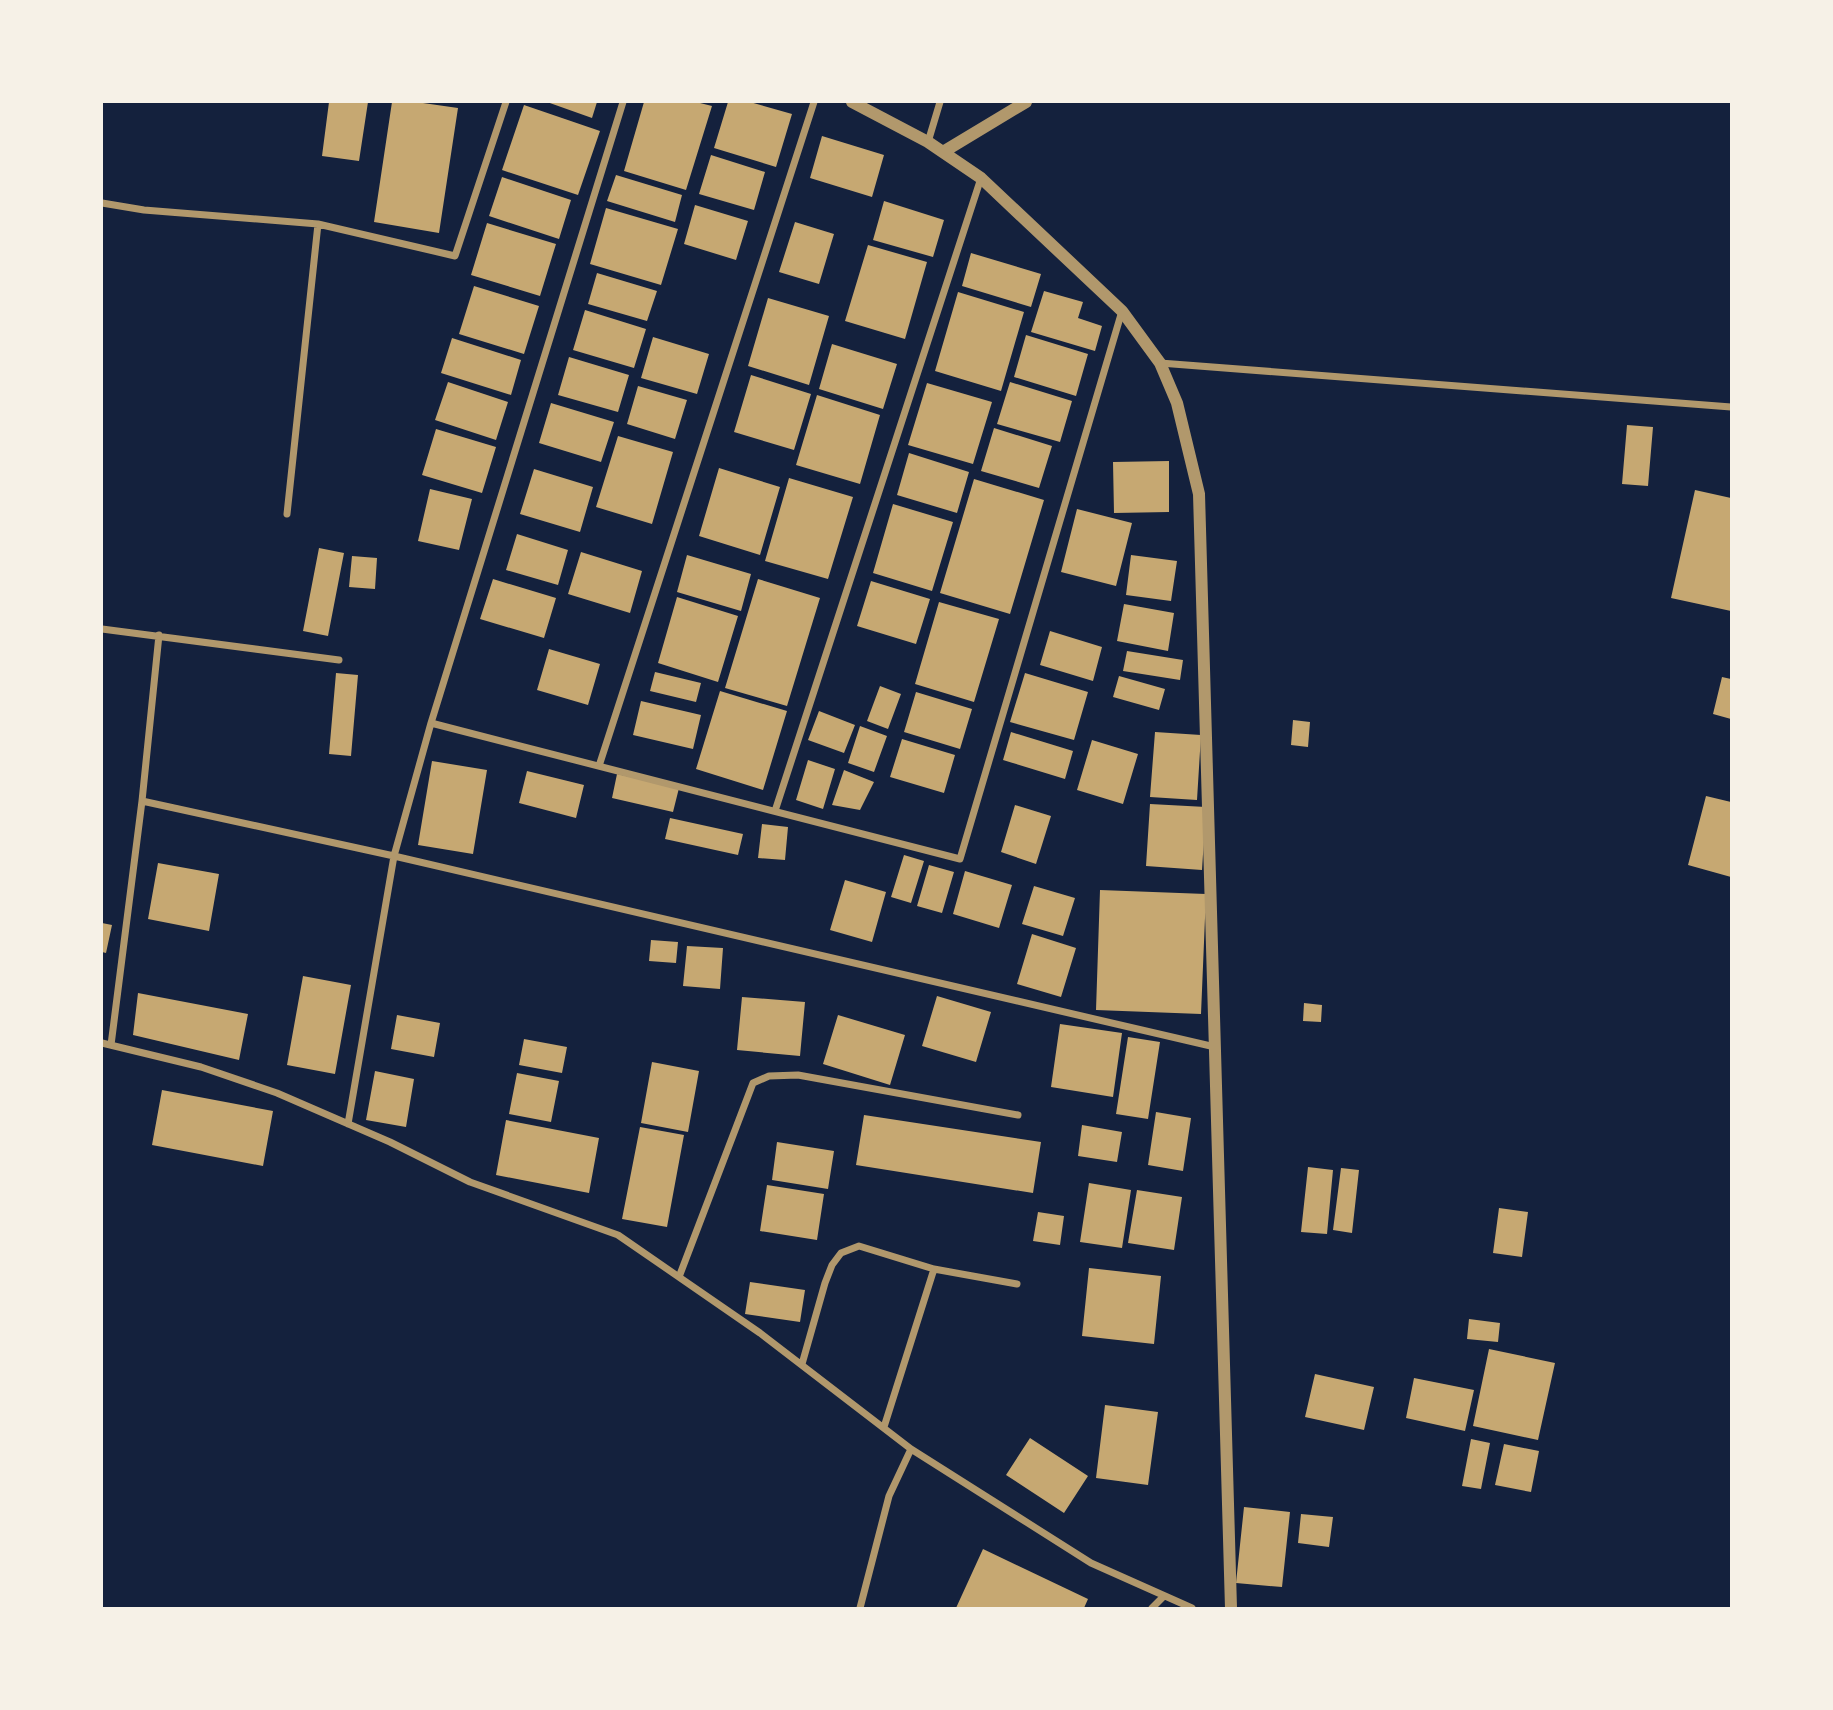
<svg xmlns="http://www.w3.org/2000/svg" width="1833" height="1710" font-family="'IBM Plex Serif',serif">
  <rect width="100%" height="100%" fill="#14213d"/>
  <path fill="#c6a872" d="M329,102H368L359,161L322,156Z
    M392,102H416L458,108L439,233L374,222Z
    M547,102H597L592,118Z
    M644,102H696L712,106L686,190L624,171Z
    M728,102H750L792,114L776,167L714,148Z
    M524,105L600,131L578,195L502,170Z
    M822,136L884,155L872,197L810,178Z
    M711,155L765,172L754,210L699,194Z
    M616,175L682,195L675,222L607,201Z
    M502,177L571,200L559,239L489,216Z
    M884,201L944,220L933,257L873,240Z
    M695,205L748,221L736,260L684,244Z
    M606,208L678,229L661,285L590,264Z
    M795,222L834,234L819,284L779,272Z
    M487,223L556,244L540,296L471,275Z
    M868,245L927,262L905,339L845,321Z
    M971,253L1041,274L1031,307L962,286Z
    M597,273L657,291L647,321L588,304Z
    M474,286L539,306L524,354L459,334Z
    M1044,291L1083,302L1078,318L1102,326L1095,351L1031,332Z
    M958,292L1024,312L1001,391L935,371Z
    M768,298L829,316L809,385L748,366Z
    M585,310L646,329L634,368L573,350Z
    M1026,335L1088,354L1076,396L1014,377Z
    M653,337L709,354L697,394L641,378Z
    M452,338L521,360L511,395L441,373Z
    M832,344L897,364L883,409L819,389Z
    M569,357L629,375L618,412L558,395Z
    M751,375L811,394L794,450L734,432Z
    M448,382L508,402L496,440L435,420Z
    M1010,382L1072,401L1060,442L997,424Z
    M927,383L992,402L973,464L908,445Z
    M638,386L687,400L675,439L627,424Z
    M817,395L880,415L860,484L796,465Z
    M551,403L614,422L601,462L539,443Z
    M1627,425L1653,427L1648,486L1622,484Z
    M994,428L1052,446L1039,488L981,471Z
    M436,429L496,447L482,493L422,475Z
    M618,436L673,452L652,524L596,507Z
    M909,453L969,472L957,513L897,495Z
    M1169,461V512L1114,513L1113,462Z
    M719,468L780,487L760,555L699,536Z
    M534,469L593,487L580,532L520,514Z
    M789,478L853,497L828,579L765,561Z
    M974,479L1044,500L1010,614L940,593Z
    M430,489L472,499L459,550L418,541Z
    M1695,490L1731,498V611L1671,598Z
    M893,504L953,522L932,591L873,573Z
    M1077,509L1132,523L1116,586L1061,572Z
    M517,534L568,550L558,585L506,570Z
    M319,548L344,553L328,636L303,631Z
    M581,552L642,571L630,613L568,594Z
    M687,555L751,574L741,611L677,592Z
    M1131,555L1177,561L1171,601L1126,595Z
    M352,556L377,558L375,589L349,587Z
    M493,579L556,598L544,638L480,619Z
    M758,579L820,598L787,706L725,688Z
    M871,581L930,599L916,644L857,626Z
    M677,597L738,616L718,682L658,663Z
    M939,602L999,619L974,702L915,684Z
    M1124,604L1174,613L1168,651L1117,641Z
    M1050,631L1102,647L1093,681L1040,665Z
    M549,649L600,664L588,705L537,690Z
    M1127,651L1183,660L1180,680L1123,671Z
    M655,672L701,683L696,702L650,691Z
    M336,673L358,675L351,756L329,754Z
    M1025,673L1088,692L1074,740L1010,722Z
    M1119,676L1165,689L1159,710L1113,697Z
    M1722,677L1731,679V719L1713,714Z
    M880,686L901,694L888,729L867,721Z
    M720,691L787,711L763,790L696,769Z
    M916,692L972,709L960,749L904,732Z
    M641,701L701,715L693,749L633,735Z
    M819,711L855,725L844,753L808,740Z
    M1293,720L1310,722L1308,747L1291,745Z
    M860,726L887,736L874,772L848,763Z
    M1011,732L1073,751L1065,779L1003,760Z
    M1155,732L1201,735L1197,800L1150,797Z
    M902,739L955,755L944,793L890,777Z
    M1092,740L1138,754L1123,804L1077,790Z
    M808,760L835,769L823,809L796,800Z
    M432,761L487,770L473,854L418,845Z
    M844,770L874,782L860,810L832,805Z
    M527,771L584,785L576,818L519,803Z
    M617,774L679,788L673,812L612,798Z
    M1706,796L1731,802V877L1688,865Z
    M1150,804L1206,807L1202,870L1146,866Z
    M1015,805L1051,816L1036,864L1001,852Z
    M670,818L743,834L738,855L665,839Z
    M762,824L788,827L785,860L758,858Z
    M904,855L924,861L911,903L891,897Z
    M158,863L219,874L209,931L148,919Z
    M929,865L954,872L942,913L917,906Z
    M965,871L1012,885L999,928L953,914Z
    M845,880L886,892L872,942L830,930Z
    M1034,886L1075,898L1063,936L1022,924Z
    M1100,890L1206,894L1201,1014L1096,1010Z
    M102,923L112,925L106,953L102,952Z
    M1032,934L1076,948L1061,997L1017,984Z
    M651,940L678,942L676,963L649,961Z
    M687,946L723,948L720,989L683,986Z
    M303,976L351,985L335,1074L287,1065Z
    M138,993L248,1014L239,1060L133,1035Z
    M937,996L991,1012L976,1062L922,1046Z
    M742,997L805,1002L800,1056L737,1050Z
    M1304,1003L1322,1005L1321,1022L1303,1021Z
    M397,1015L440,1023L434,1057L391,1049Z
    M838,1015L905,1035L890,1085L823,1064Z
    M1060,1024L1122,1033L1113,1097L1051,1087Z
    M1128,1037L1160,1042L1148,1119L1116,1114Z
    M524,1039L567,1047L562,1073L519,1065Z
    M652,1062L699,1071L688,1132L641,1123Z
    M375,1071L414,1079L406,1127L366,1120Z
    M517,1073L559,1081L551,1122L509,1114Z
    M162,1090L273,1111L263,1166L152,1145Z
    M1156,1112L1191,1118L1183,1171L1148,1165Z
    M864,1115L1041,1142L1033,1193L856,1165Z
    M506,1120L599,1138L589,1193L496,1175Z
    M1082,1125L1122,1132L1117,1162L1078,1156Z
    M640,1127L684,1135L667,1227L622,1219Z
    M777,1142L834,1151L828,1189L772,1180Z
    M1308,1167L1333,1170L1327,1234L1301,1232Z
    M1341,1168L1359,1170L1352,1233L1333,1230Z
    M1089,1183L1131,1190L1122,1248L1080,1242Z
    M767,1185L824,1194L817,1240L760,1231Z
    M1137,1190L1182,1197L1174,1250L1128,1243Z
    M1499,1208L1528,1212L1522,1257L1493,1253Z
    M1038,1212L1064,1216L1060,1245L1033,1241Z
    M1089,1268L1161,1276L1154,1344L1082,1336Z
    M750,1282L805,1290L800,1322L745,1314Z
    M1469,1319L1500,1323L1498,1342L1467,1339Z
    M1489,1349L1555,1363L1538,1440L1473,1426Z
    M1315,1374L1374,1387L1364,1430L1305,1417Z
    M1414,1378L1474,1390L1465,1431L1406,1418Z
    M1105,1405L1158,1412L1148,1485L1096,1478Z
    M1030,1438L1088,1476L1064,1513L1006,1475Z
    M1471,1439L1490,1443L1481,1489L1462,1486Z
    M1504,1444L1539,1451L1531,1492L1495,1485Z
    M1244,1507L1290,1512L1282,1587L1236,1583Z
    M1301,1514L1333,1517L1329,1547L1298,1543Z
    M983,1549L1088,1599L1084,1608H956Z"/>
  <g fill="none" stroke-linecap="round" stroke-linejoin="round">
    <path stroke="#b1986c" stroke-width="7" d="M928,142L940,102
      M102,203L144,210L318,224L455,256L506,102
      M1160,363L1731,407
      M287,514L318,224
      M102,629L339,660
      M431,723L960,859L1122,311
      M599,766L814,102
      M142,801L394,856L1215,1047
      M775,811L981,178
      M102,1043L201,1067L277,1093L390,1142L470,1182L618,1235L760,1333L911,1449L1091,1563L1192,1608
      M111,1045L142,801L159,635
      M348,1124L394,856L431,723L623,102
      M679,1277L753,1083L769,1076L798,1075L1018,1115
      M802,1364L825,1283L832,1265L841,1253L859,1246L934,1269L1017,1284
      M884,1427L934,1269
      M860,1608L889,1496L911,1449
      M1152,1608L1164,1596"/>
    <path stroke="#b1986c" stroke-width="12" d="M852,102L928,142L981,178L1122,311L1160,363L1177,403L1199,494L1231,1608
      M943,152L1026,102"/>
  </g>
  <rect width="1833" height="1710" fill="none" stroke="#f6f1e7" stroke-width="206"/>
</svg>
